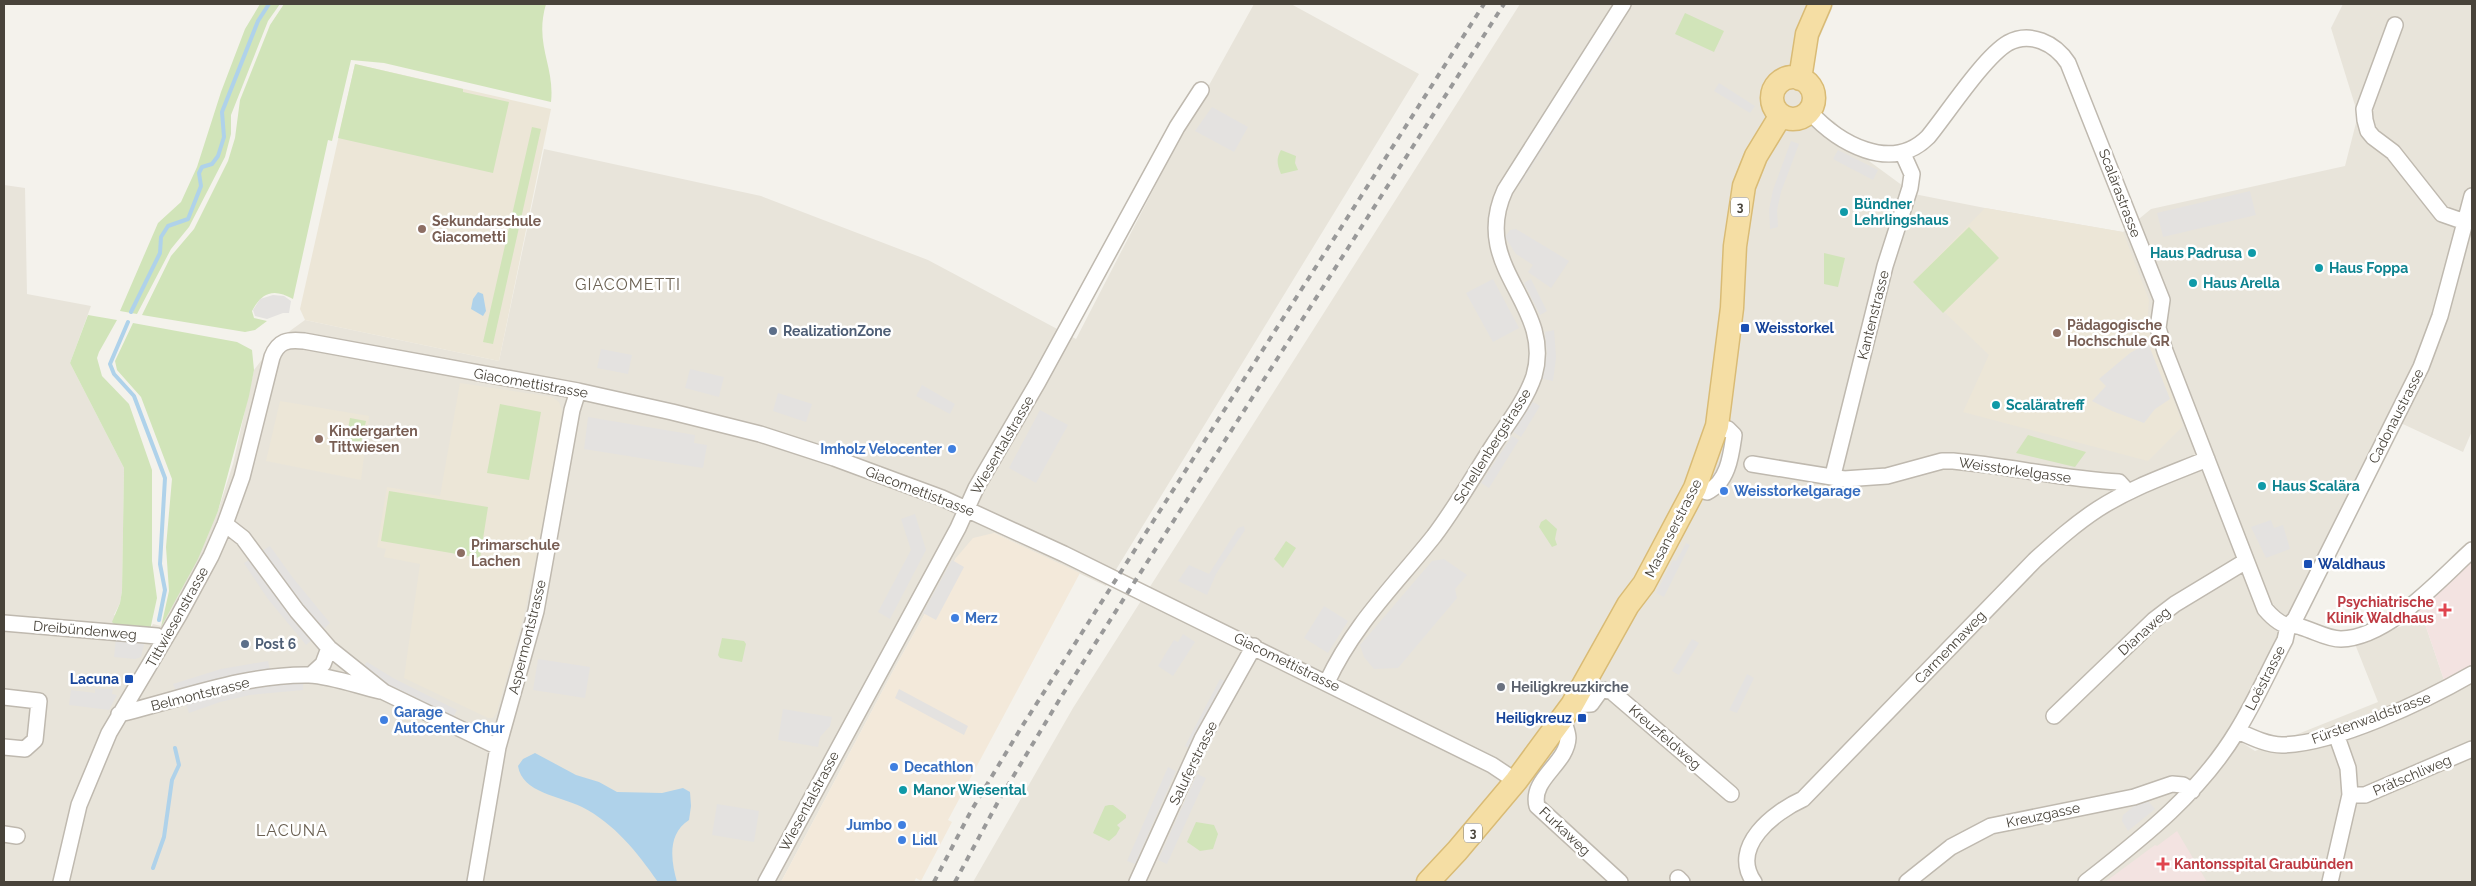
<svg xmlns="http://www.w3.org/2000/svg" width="2476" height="886" font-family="Raleway,sans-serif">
  <rect width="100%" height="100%" fill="#f4f2ec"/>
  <path fill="#e8e4da" d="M1254,4H1291L1419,74L1106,586L994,533L956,558L892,673L781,882H4V185L25,188L27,294L91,306L70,363L124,468L122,591L120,603L114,615L150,630L153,624L161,626L218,511L233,464L254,370L276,341L305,320L499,361L544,149L761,196L928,260L1076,339L1182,134Z
    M1520,4H1834L1802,78L1811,110L1835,122L1869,161L1914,194L1985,208L2123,232L2151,209L2345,166L2358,115L2331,28L2343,4H2472V431L2463,452L2392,419L2230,735L2255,751L2378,702L2355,644L2423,618L2444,680L2472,664V882H973L1073,708Z"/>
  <path fill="#f3e9da" d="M994,533L1080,573L948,820L952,822L921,881L916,878L914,882H781L892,673L956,558L973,538Z"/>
  <path fill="#ece6d7" d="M355,64L551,109L499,361L305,320L300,309Z
    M1985,208L2123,232L2149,300L2147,326L2183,426L2148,461L1963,412L1989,355L1913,282Z
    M460,383L552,397L559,402L562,411L548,499L524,615L497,712L493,718H488L404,678L420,564L384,557L386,549L377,547L387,487L440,496Z
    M280,401L369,416L361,480L266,461Z"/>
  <path fill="#f3e3e1" d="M2472,541V664L2444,680L2423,618L2414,602Z
    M2177,831L2207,882H2105L2155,845L2157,846Z"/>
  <path fill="#d1e4b9" d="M260,4H280L268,21L231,115V134L225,157L189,227L171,249L137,314L120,311L158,223L181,202L197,167L221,92L245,29Z
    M284,4H546C534,45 555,65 551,102L384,63L351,60L332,141L328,140L293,299C274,288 262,292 252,311L254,318L267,321L255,330L245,332L142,315L171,256L194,229L228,161L235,138L240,100L270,25Z
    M1685,13L1724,31L1714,52L1675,34Z
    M355,64L463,89V92L509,102L493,173L338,138Z
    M532,127L541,129L493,344L483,342Z
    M1281,150L1296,156L1295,163L1298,170L1281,174C1277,164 1276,159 1281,150Z
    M1969,227L1999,258L1943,313L1913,282Z
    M1824,253L1845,258L1838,287L1824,284Z
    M88,315L117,320L99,352L97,358L102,376L129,404L152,470V561L157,598L150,630L116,626L112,622L120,603L122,591L124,468L70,363Z
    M133,323L237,342L252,350L254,370L249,396L218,511L198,559L161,627L169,591L166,547L172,479L141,397L117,370L115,361Z
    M500,404L541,412L529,480L487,473Z
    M350,418L366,421L361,443L346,440Z
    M2028,435L2086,452L2075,467L2016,453Z
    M389,491L488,507L480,558L381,541Z
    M1546,519L1557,529L1555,539L1557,545L1552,547L1539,527L1541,522Z
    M1286,541L1296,548L1283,568L1274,559Z
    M722,638L744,641L746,644L742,662L720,658L718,655Z
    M1109,805H1113L1126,815V818L1117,825L1120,828L1116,835L1109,841L1093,833L1105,806Z
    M1196,822L1214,825L1218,834L1213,849L1200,851L1187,842Z"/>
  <path fill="#e4e2e0" d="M1613,30L1617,32L1521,183L1517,180Z
    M1719,83L1755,106L1750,113L1714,91Z
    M1212,107L1248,127L1234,152L1195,131Z
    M1791,141L1799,144L1781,192L1777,210L1778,227L1770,229L1769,210L1773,190Z
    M1838,150L1878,170L1873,180L1833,159Z
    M2250,191L2256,215L2163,237L2157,213Z
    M1516,229L1569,261L1551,288L1528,272L1533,265L1516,254L1505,237L1510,230Z
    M1493,279L1519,328L1493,342L1466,293Z
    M1531,279L1547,311L1540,315L1524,283Z
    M273,295L284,296L291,301L289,313H283L267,319L255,316L253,310L260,299Z
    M1554,330L1556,358L1553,381L1543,379L1547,353L1545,332Z
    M2148,343L2170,399L2155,409L2144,423L2112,411L2092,401L2106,386L2099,379L2130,353Z
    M601,349L632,355L628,374L597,368Z
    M690,369L724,377L719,397L685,388Z
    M922,385L955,404L950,414L916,396Z
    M778,393L812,404L806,422L773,411Z
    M1533,402L1540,406L1521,437L1513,432Z
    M1040,410L1068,425L1036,483L1009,468Z
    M588,417L695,435L694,443L707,445L703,468L584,449Z
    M1512,436L1519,440L1489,488L1481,483Z
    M915,514L926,550L890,619L878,612L911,550L901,519Z
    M2271,520L2274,528L2283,525L2290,549L2266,558L2251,527Z
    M1244,526L1245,530L1216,574L1207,595L1178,581L1189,565L1209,574L1238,528Z
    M1686,543L1690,545L1664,597L1656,593L1673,560L1676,561Z
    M270,546L293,578L330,623L323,630L262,551Z
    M251,559L313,639L306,645L268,599L244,563Z
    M1444,559L1467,575L1455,589L1457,598L1398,668L1374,669L1364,657L1360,645L1432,561Z
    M952,560L964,567L936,620L923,613Z
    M1324,606L1348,621L1328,653L1304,638Z
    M1183,634L1195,642L1173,676L1158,666L1174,640L1178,642Z
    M116,638L145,641L141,657L135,659L114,657Z
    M1692,639L1699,643L1679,675L1672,671Z
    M538,659L590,667L585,698L533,690Z
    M268,661L270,670L224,678L177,693L173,684L221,669Z
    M367,662L393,678L457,710L453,718L389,686L361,669Z
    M1747,674L1754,678L1737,713L1729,710Z
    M1220,679L1227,682L1191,749L1185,746Z
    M303,681V690L250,695L220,702L189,713L186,704L250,687Z
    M95,689H113L112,694L117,695L109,710L69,705L71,690L95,693Z
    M899,689L968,726L964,735L895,698Z
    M783,709L832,717L830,726L820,737L818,747L778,740Z
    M1168,767L1176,771L1135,864L1127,861Z
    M1197,774L1206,778L1167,864L1158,860Z
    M2139,802H2149L2155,809L2128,831L2122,821L2123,815Z
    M717,804L759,811L754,842L712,835Z"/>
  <path fill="#afd2ea" d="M478,292L483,294L486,311L483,316L471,309L473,299Z
    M535,753L576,775L599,782L617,792L662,793L683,788L690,792L691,806L689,820C667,834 671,861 677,882H658C637,852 615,824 582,807C560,796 522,793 518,766L523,759Z"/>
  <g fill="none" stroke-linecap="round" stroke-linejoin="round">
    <path stroke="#afd2ea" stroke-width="4" d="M131,312L160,253L161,237L168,226L188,219L201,186L199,173L202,167L212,164L218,156L224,137L222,112L258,21L269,4
      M128,322L110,364L114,374L134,396L165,478L160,564L165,590L159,620
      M153,868L164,837L172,780L179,765L175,748"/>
    <g stroke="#bfb9af" stroke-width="18">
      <path id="street" d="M2395,25L2364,109L2365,120L2368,131L2373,137L2393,152L2442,214L2465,222
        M1809,111C1838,143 1891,174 1928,137C1947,114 1984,57 2008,43C2030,31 2055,43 2068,63L2162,300L2158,328L2165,351L2265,609C2271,616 2280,625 2290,626C2294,626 2297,625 2301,627C2315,631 2327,639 2341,639C2388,638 2439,580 2472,550
        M1752,464L1844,479L1887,476L1942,461H1953C2009,466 2063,479 2119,482L2128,492
        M1835,479L1834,471L1885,266L1910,188L1912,174L1903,154
        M1695,488L1707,492C1728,482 1731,456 1734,435L1728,429L1717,426
        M225,524L243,538L297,611L329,648L384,692L498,747
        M4,623L157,636L164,640
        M2288,626L2295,619L2421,367L2440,316L2472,196
        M311,675L323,664L329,648
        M1327,682C1354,624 1395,585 1434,536C1456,507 1474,475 1494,444C1508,423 1526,400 1534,376C1555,304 1469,268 1505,190L1623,4
        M4,697L39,701L35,740L25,749L4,747
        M1572,705L1591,704L1601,690L1611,691L1731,794
        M119,714C182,699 244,674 309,675C332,676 358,686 380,691
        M2054,716L2154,620L2175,604L2246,561
        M1563,718C1564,724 1568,732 1568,738C1567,764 1530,779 1537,806L1620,882
        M2238,731C2251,737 2267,745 2282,745C2335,744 2425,701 2472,674
        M2350,795H2365L2472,749
        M4,834L17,836
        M1678,878L1682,882
        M61,882L79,805L109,733L179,615L211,556L225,524L242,477L272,357C278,341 288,339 304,341L578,391L672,412L760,434L834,458L942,498L1064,554L1492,765L1516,781
        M475,882L498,747L536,611L572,410L578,391
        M766,882L958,528L976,488L1038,382L1177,127L1201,90
        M1137,882L1202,739L1254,646
        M1754,882C1729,847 1774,812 1803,799L2035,560C2055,542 2075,524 2098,509C2132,487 2171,474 2207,459
        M1907,882L1951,847L1991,826L2134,797L2172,784L2183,785L2192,791
        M2086,882C2142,838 2199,794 2237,731C2255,702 2269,670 2285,640L2288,626
        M2330,882L2350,795L2348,768L2336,734"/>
    </g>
    <g stroke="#d9bb75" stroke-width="25">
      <path id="primary" d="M1772 98a21 21 0 1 1 42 0a21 21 0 1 1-42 0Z
        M1800,79L1807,34L1820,4
        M1428,882L1457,851L1516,781L1572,705L1628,605L1644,584L1695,488L1717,426L1732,308L1735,246L1744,186L1756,156L1781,115"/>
    </g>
    <use href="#street" stroke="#fff" stroke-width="15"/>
    <use href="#primary" stroke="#f5dea4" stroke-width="22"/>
    <path stroke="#999" stroke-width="4" stroke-dasharray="6 6" stroke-linecap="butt" d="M934,882L971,811L1021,728L1484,4
      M955,882L999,800L1061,697L1504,4"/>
  </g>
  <g fill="#0f9aa8" stroke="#fff" stroke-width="2">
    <circle cx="1844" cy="212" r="5"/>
    <circle cx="2252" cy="253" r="5"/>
    <circle cx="2319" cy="268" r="5"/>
    <circle cx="2193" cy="283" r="5"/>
    <circle cx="1996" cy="405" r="5"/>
    <circle cx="2262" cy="486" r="5"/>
    <circle cx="903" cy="790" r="5"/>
  </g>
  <g fill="#8d6e63" stroke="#fff" stroke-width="2">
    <circle cx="422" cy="229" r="5"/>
    <circle cx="2057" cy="333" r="5"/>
    <circle cx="319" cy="439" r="5"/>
    <circle cx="461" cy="553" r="5"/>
  </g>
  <g fill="#1a4fb4" stroke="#fff" stroke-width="2">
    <rect x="1740" y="323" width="10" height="10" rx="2.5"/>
    <rect x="2303" y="559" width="10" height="10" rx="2.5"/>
    <rect x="124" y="674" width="10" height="10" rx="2.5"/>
    <rect x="1577" y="713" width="10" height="10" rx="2.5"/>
  </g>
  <g fill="#5c6f8a" stroke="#fff" stroke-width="2">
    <circle cx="773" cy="331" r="5"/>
    <circle cx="245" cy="644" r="5"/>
  </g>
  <g fill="#3f7fe0" stroke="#fff" stroke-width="2">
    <circle cx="952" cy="449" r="5"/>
    <circle cx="1724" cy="491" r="5"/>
    <circle cx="955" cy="618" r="5"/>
    <circle cx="384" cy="720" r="5"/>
    <circle cx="894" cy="767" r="5"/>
    <circle cx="902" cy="825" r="5"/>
    <circle cx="902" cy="840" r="5"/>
  </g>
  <g fill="#e0444e" stroke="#fff" stroke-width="2">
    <path d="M2442.5 602.5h5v5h5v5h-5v5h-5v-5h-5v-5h5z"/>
    <path d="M2160.5 856.5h5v5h5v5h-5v5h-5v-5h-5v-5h5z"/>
  </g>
  <circle fill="#6b7280" stroke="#fff" stroke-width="2" cx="1501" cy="687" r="5"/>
  <g text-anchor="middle" stroke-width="5" stroke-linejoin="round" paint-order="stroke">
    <g fill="#fff" stroke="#7f7b75" stroke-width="1">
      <rect x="1731" y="197.5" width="18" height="19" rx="4"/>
      <rect x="1464" y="823.5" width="18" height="19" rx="4"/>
    </g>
    <g font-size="12" font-weight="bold" fill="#48433a">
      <text x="1740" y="211">3</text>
      <text x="1473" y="837">3</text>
    </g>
    <g font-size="14" fill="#48433a" stroke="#fff">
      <text transform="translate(2120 193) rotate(69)" y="5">Scalärastrasse</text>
      <text transform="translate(1873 315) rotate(-76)" y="5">Kantenstrasse</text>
      <text transform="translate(531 383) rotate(10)" y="5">Giacomettistrasse</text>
      <text transform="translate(2396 416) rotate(-63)" y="5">Cadonaustrasse</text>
      <text transform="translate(1002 445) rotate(-60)" y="5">Wiesentalstrasse</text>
      <text transform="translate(1492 446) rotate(-58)" y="5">Schellenbergstrasse</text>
      <text transform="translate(2015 470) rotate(8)" y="5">Weisstorkelgasse</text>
      <text transform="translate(920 491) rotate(21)" y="5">Giacomettistrasse</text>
      <text transform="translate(1673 528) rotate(-63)" y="5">Masanserstrasse</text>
      <text transform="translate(177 617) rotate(-61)" y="5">Tittwiesenstrasse</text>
      <text transform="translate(85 630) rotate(5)" y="5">Dreibündenweg</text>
      <text transform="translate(2144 631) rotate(-42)" y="5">Dianaweg</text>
      <text transform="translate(527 637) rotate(-76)" y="5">Aspermontstrasse</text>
      <text transform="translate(1950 647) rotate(-46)" y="5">Carmennaweg</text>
      <text transform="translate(1287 662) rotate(26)" y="5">Giacomettistrasse</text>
      <text transform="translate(2265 678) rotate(-63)" y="5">Loëstrasse</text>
      <text transform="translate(200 694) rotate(-14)" y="5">Belmontstrasse</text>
      <text transform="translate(2371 718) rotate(-20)" y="5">Fürstenwaldstrasse</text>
      <text transform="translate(1665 737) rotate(41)" y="5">Kreuzfeldweg</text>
      <text transform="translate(1193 763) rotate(-64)" y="5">Saluferstrasse</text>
      <text transform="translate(2412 775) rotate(-23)" y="5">Prätschliweg</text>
      <text transform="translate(809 801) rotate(-62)" y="5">Wiesentalstrasse</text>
      <text transform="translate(2043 815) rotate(-12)" y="5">Kreuzgasse</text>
      <text transform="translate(1565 831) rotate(43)" y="5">Furkaweg</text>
    </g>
    <g font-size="14" font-weight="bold" fill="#0d838f" stroke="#fff" text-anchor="start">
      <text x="1854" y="209">Bündner<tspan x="1854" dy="16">Lehrlingshaus</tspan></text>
      <text x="2242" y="258" text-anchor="end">Haus Padrusa</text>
      <text x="2329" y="273">Haus Foppa</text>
      <text x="2203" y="288">Haus Arella</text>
      <text x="2006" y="410">Scaläratreff</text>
      <text x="2272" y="491">Haus Scalära</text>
      <text x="913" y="795">Manor Wiesental</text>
    </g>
    <g font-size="14" font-weight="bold" fill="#785e54" stroke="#fff" text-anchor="start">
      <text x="432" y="226">Sekundarschule<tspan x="432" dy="16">Giacometti</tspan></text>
      <text x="2067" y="330">Pädagogische<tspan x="2067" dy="16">Hochschule GR</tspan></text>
      <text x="329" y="436">Kindergarten<tspan x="329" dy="16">Tittwiesen</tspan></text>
      <text x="471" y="550">Primarschule<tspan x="471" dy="16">Lachen</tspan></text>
    </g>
    <g font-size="14" font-weight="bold" fill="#164399" stroke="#fff" text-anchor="start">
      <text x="1755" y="333">Weisstorkel</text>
      <text x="2318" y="569">Waldhaus</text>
      <text x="119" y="684" text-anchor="end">Lacuna</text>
      <text x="1572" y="723" text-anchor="end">Heiligkreuz</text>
    </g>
    <g font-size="14" font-weight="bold" fill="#4e5e75" stroke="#fff" text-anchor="start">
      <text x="783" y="336">RealizationZone</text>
      <text x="255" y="649">Post 6</text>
    </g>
    <g font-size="14" font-weight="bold" fill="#366cbe" stroke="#fff" text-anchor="start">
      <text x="942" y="454" text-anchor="end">Imholz Velocenter</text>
      <text x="1734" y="496">Weisstorkelgarage</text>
      <text x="965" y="623">Merz</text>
      <text x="394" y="717">Garage<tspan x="394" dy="16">Autocenter Chur</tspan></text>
      <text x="904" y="772">Decathlon</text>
      <text x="892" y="830" text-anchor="end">Jumbo</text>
      <text x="912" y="845">Lidl</text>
    </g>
    <g font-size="14" font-weight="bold" fill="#be3a42" stroke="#fff" text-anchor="end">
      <text x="2434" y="607">Psychiatrische<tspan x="2434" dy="16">Klinik Waldhaus</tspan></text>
      <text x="2174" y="869" text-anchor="start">Kantonsspital Graubünden</text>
    </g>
    <g font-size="14" font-weight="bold" fill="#5b616d" stroke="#fff" text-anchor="start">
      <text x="1511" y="692">Heiligkreuzkirche</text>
    </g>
    <g font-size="16" letter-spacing="1" fill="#6a6052" stroke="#fff">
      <text x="628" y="290">GIACOMETTI</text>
      <text x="292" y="836">LACUNA</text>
    </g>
  </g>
  <rect width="2476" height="886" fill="none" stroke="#48433a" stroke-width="10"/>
</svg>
